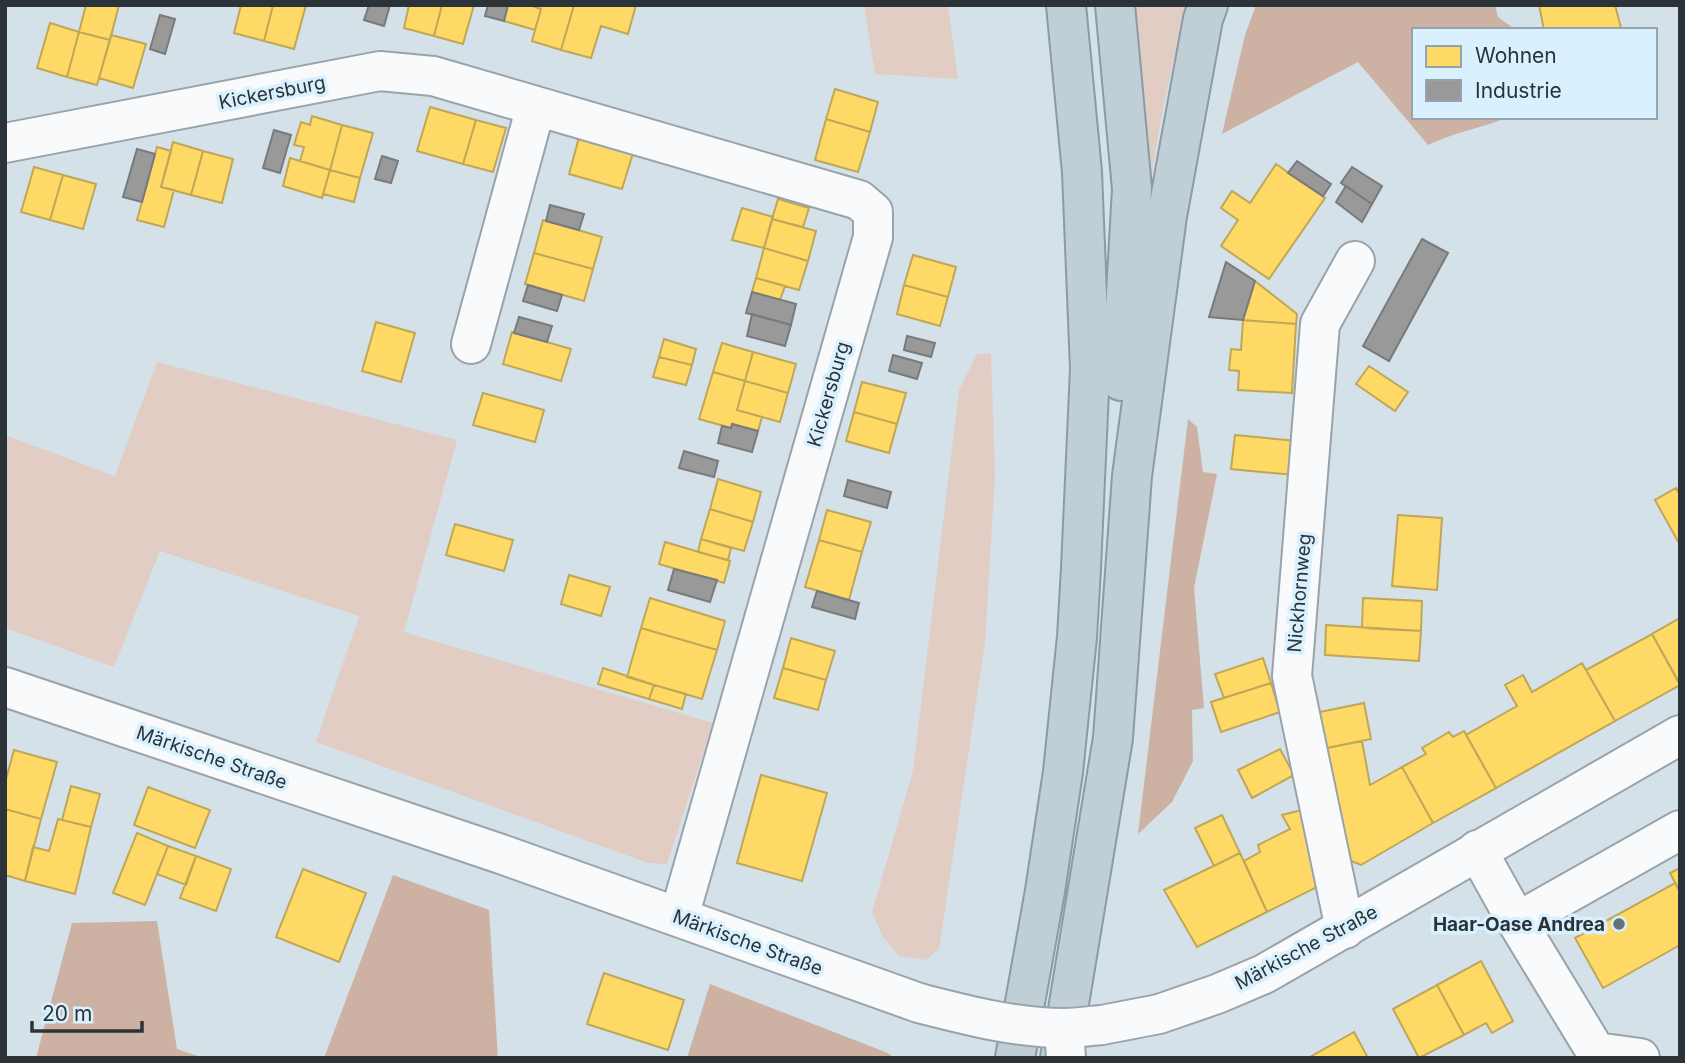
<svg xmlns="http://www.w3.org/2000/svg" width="1685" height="1063" font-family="Inter,sans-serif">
  <rect width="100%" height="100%" fill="#d4e1e9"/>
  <path fill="#e1cdc4" d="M864,5H948L958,79L875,74Z
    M1129,5H1190C1164,81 1154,162 1142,241Z
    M977,354H991L995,475L985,643L939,949L926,960L899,956L883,937L872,912L913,771L959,390Z
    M157,362L457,440L404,632L713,723L667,864L648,863L316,742L359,616L160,551L114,667L5,628V435L115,476Z"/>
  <path fill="#cdb2a4" d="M1256,5H1495L1498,17L1516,30H1414V117H1509C1482,128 1455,132 1428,145L1358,62L1222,134L1245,35Z
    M1188,419L1197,427L1203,472L1217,474L1194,588L1204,708L1192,710L1193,761L1172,802L1138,834Z
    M393,875L489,910L498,1058H324Z
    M157,921L177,1049L204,1058H36L72,923Z
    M710,984L888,1053L894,1058H687Z"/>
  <path fill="#ffd966" stroke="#bfa758" stroke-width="2" d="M86,5H119L110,40L79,32Z
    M241,5H273L264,41L234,33Z
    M273,5H306L294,49L264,41Z
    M409,5H442L434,36L404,28Z
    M442,5H474L463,44L434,36Z
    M508,5H529L541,9L535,30L504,21Z
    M529,5H574L561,50L532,41L541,9Z
    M574,5H636L628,34L601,26L591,58L561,50Z
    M1539,5H1615L1621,28L1544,30Z
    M50,23L79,32L67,77L37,68Z
    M79,32L110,40L97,85L67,77Z
    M111,35L146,44L133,88L99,78Z
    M835,89L878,102L870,132L826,119Z
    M430,107L476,120L463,164L417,151Z
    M312,116L342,125L330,170L300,161L304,147L294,145L301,122L310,125Z
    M826,119L870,132L858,172L815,160Z
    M476,120L506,128L493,172L463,164Z
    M342,125L373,133L360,178L330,170Z
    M580,134L634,150L622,189L569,174Z
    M173,142L203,151L191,195L161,187Z
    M157,147L171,151L161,187L174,190L164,227L137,220Z
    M203,151L233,159L222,203L191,195Z
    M290,158L330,170L322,198L283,186Z
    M1276,164L1325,198L1269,279L1221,246L1238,220L1221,208L1232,191L1250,203Z
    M34,167L63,175L50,220L21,212Z
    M330,170L360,178L354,202L323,194Z
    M63,175L96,184L83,229L50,220Z
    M778,199L809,208L803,227L772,219Z
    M742,208L773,217L764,248L732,240Z
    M772,219L816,231L808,261L764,248Z
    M543,220L602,237L593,269L534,253Z
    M764,248L808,261L799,290L756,278Z
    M534,253L593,269L584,301L525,284Z
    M913,255L956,267L948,297L904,285Z
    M756,278L785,286L780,300L752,292Z
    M1255,281L1297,314L1296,324L1243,320Z
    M904,285L948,297L940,326L897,314Z
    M1243,320L1296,324L1292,393L1238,390L1239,371L1229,370L1231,349L1241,350Z
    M376,322L415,333L401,382L362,371Z
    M512,332L571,349L561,381L503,364Z
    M664,339L696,349L692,365L659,357Z
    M722,343L753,352L745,381L713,372Z
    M753,352L796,364L788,393L745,381Z
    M659,357L692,365L686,385L653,377Z
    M1369,366L1408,392L1395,411L1356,384Z
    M713,372L745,381L737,410L762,417L758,431L732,424L731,428L699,419Z
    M745,381L788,393L780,422L737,410Z
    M862,382L906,393L897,424L854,412Z
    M483,393L544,410L535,442L473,425Z
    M854,412L897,424L889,453L846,441Z
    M1235,435L1297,441L1294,475L1231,469Z
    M718,479L761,492L753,522L710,509Z
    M1676,488L1680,495V545L1655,500Z
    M710,509L753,522L744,551L701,539Z
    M827,510L871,522L862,552L819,540Z
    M1398,515L1442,518L1437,590L1392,586Z
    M455,524L513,540L504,571L446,555Z
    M701,539L731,548L728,560L698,552Z
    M819,540L862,552L849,600L805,587Z
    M665,542L730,561L724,583L659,564Z
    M569,575L610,587L601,616L561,604Z
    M650,598L725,621L717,650L641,628Z
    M1363,598L1422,601L1421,631L1362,628Z
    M1680,618V684L1652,634Z
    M1326,625L1421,631L1419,661L1325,655Z
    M641,628L717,650L702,699L627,677Z
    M1652,634L1680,685L1615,721L1586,670Z
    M791,638L835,651L826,680L783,668Z
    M1263,658L1271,683L1224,698L1215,674Z
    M1582,663L1615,721L1496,788L1466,735L1517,706L1505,685L1523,675L1532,692Z
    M603,668L654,685L649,699L598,684Z
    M783,668L826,680L818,710L774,698Z
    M1271,683L1280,712L1221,732L1211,702Z
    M654,685L686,694L682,709L649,699Z
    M1364,703L1371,739L1322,749L1315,713Z
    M1464,731L1496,788L1433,823L1402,767L1426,754L1422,748L1449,732L1453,737Z
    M1362,741L1370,785L1402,767L1433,823L1361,865L1344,858L1322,749Z
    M1280,749L1294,775L1252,798L1238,770Z
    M14,750L57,762L41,819L5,809V783Z
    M761,775L827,793L802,881L737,863Z
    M71,786L100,794L91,827L62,820Z
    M148,787L210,810L195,848L134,825Z
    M5,809L41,819L25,881L5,875Z
    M1302,810L1317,887L1267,912L1244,861L1260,852L1258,845L1290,829L1282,815Z
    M1222,815L1240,853L1214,866L1195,828Z
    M58,819L91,827L75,894L25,881L33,847L49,851Z
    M137,833L168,846L145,905L113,893Z
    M168,846L196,856L186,885L157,874Z
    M1240,853L1267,912L1197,947L1164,890Z
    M196,856L231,869L216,911L180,898Z
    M1680,868V892L1670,873Z
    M303,869L366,893L339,962L276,937Z
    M1675,883L1680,892V945L1603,988L1575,938Z
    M1481,961L1513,1021L1492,1033L1486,1023L1464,1035L1437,985Z
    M604,973L684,1000L668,1050L587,1024Z
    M1437,985L1464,1035L1419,1058L1393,1009Z
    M1354,1032L1368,1058H1311L1310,1057Z"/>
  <path fill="#999" stroke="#787a7c" stroke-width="2" d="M369,5H390L384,26L364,20Z
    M488,5H508L504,21L485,16Z
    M160,15L175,19L165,54L150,49Z
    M274,130L291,135L280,173L263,168Z
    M137,149L155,154L142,202L123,197Z
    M382,156L398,161L391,183L375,179Z
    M1297,161L1331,184L1323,196L1288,173Z
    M1352,167L1382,186L1372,204L1341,183Z
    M1346,186L1372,204L1362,222L1336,202Z
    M550,205L584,214L579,230L546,221Z
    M1422,239L1448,253L1389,361L1363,346Z
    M1226,262L1255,281L1243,320L1209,317Z
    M528,285L562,295L557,311L523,301Z
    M752,292L796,304L791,325L746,313Z
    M752,314L791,325L785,346L747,336Z
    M519,317L552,326L547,342L514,333Z
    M907,336L935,343L931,357L904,350Z
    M893,355L922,363L917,379L889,371Z
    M732,424L758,431L752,452L718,443L722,426L731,428Z
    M684,451L718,461L714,477L679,468Z
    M848,480L891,492L887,508L844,496Z
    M674,569L717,580L710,602L668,590Z
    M817,591L859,603L855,619L812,607Z"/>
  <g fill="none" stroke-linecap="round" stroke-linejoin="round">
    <g stroke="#99a3a9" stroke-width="42">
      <path id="street" d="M5,143L380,71L433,76L859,200L873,212V237L679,917
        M471,344L536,106
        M1477,850L1517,922L1596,1052L1595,1058
        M1517,922L1680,830
        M1345,929L1292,676L1320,324L1355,261
        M1596,1052L1640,1058"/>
    </g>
    <g stroke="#99a3a9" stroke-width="42">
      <path id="secondary" d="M5,687L501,854L919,1003
        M1102,1025L1159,1014L1217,994L1264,974L1680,735"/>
    </g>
    <g stroke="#889ca8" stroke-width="42">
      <path id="highway" d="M1115,5L1132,189L1121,381
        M1015,1058L1045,891L1063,772L1077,637L1081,568L1090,369L1082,172L1066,5
        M1060,1058L1113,738L1132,476L1167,216L1203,19L1208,5"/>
    </g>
    <use href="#street" stroke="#f9fafc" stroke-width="38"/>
    <use href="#secondary" stroke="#f9fafc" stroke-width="38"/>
    <use href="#highway" stroke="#c0cfd6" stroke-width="38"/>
    <g stroke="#99a3a9" stroke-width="42" stroke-linecap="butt">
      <path id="street-bridge" d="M1064,1028L1066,1058"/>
    </g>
    <g stroke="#99a3a9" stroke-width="42" stroke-linecap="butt">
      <path id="secondary-bridge" d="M919,1003C966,1015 1015,1028 1064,1028C1076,1028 1089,1026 1102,1025"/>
    </g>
    <use href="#street-bridge" stroke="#f9fafc" stroke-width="38"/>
    <use href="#secondary-bridge" stroke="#f9fafc" stroke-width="38"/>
  </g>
  <circle fill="#667077" stroke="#d9f0fe" stroke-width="2.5" cx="1619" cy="924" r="7"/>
  <g text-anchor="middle" stroke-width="7" stroke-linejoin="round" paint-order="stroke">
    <g font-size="19" fill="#2b3339" stroke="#d9f0fe">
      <text transform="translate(272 92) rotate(-11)" y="7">Kickersburg</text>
      <text transform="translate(828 394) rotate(-74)" y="7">Kickersburg</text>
      <text transform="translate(1299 593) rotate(-85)" y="7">Nickhornweg</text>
      <text transform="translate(212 757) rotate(19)" y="7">Märkische Straße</text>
      <text transform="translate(748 942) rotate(20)" y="7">Märkische Straße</text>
      <text transform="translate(1306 947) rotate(-28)" y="7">Märkische Straße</text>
    </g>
    <g font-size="19" font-weight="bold" fill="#2b3339" stroke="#d9f0fe" text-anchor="end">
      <text x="1605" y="931">Haar-Oase Andrea</text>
    </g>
  </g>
  <rect width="1685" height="1063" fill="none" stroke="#2b3339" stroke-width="14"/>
  <rect x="1412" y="28" width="245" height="91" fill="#d9f0fe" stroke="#93a4af" stroke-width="2"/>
  <rect x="1426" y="46" width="35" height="21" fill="#ffd966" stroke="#93a4af" stroke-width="2"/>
  <text x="1475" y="63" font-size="21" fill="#2b3339">Wohnen</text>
  <rect x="1426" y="80" width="35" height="21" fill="#999999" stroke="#93a4af" stroke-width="2"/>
  <text x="1475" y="98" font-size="21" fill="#2b3339">Industrie</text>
  <path d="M32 1021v10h110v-10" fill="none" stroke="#2b3339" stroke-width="3.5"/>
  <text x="42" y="1021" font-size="21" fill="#2b3339" stroke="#d9f0fe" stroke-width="5" paint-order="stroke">20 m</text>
</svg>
